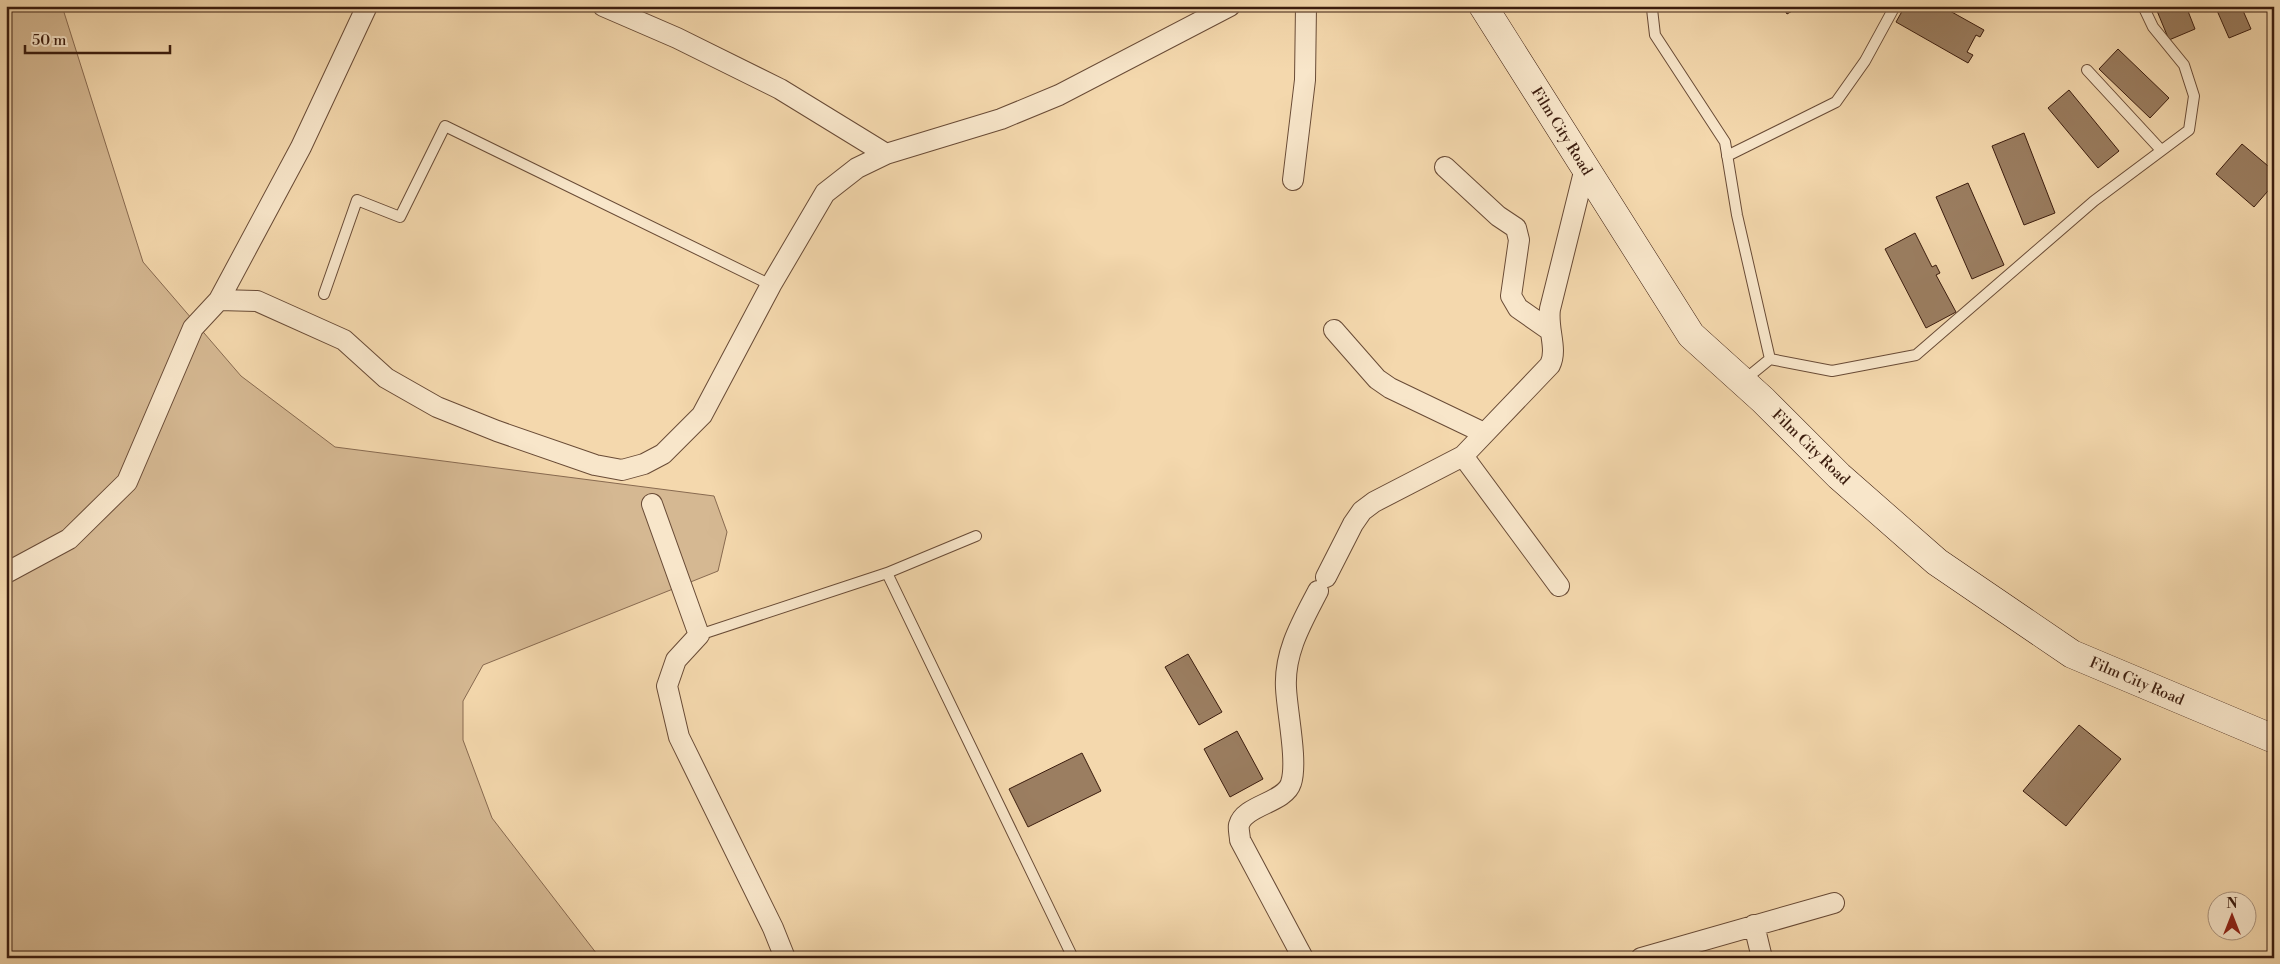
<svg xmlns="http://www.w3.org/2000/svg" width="2280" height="964" font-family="'Libre Bodoni',serif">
  <rect width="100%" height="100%" fill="#f4d8ad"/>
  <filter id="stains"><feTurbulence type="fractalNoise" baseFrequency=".004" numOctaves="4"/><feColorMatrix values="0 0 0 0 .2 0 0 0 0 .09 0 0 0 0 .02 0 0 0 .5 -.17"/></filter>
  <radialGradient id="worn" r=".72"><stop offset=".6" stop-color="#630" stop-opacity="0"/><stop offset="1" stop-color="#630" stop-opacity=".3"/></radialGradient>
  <path fill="#d5b892" stroke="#886a50" d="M6,6H62L143,262L241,376L335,447L714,496L727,532L718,571L483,665L463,701V740L492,818L600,958H6Z"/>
  <path fill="#9b7e61" stroke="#3b1c0e" d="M1782,6H1801L1787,14Z
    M1905,6H1941L1984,30L1980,37L1976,35L1967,52L1973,55L1968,63L1896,22Z
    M2155,6H2186L2195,29L2169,40Z
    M2215,6H2241L2251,29L2229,38Z
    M2118,49L2169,98L2150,118L2099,69Z
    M2069,90L2119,151L2098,168L2048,108Z
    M2024,133L2055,213L2024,225L1992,146Z
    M2242,144L2274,171V184L2254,207L2216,174Z
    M1968,183L2004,265L1972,279L1936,197Z
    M1915,233L1932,267L1936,265L1940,273L1936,275L1956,312L1926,328L1885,249Z
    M1188,654L1222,712L1199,725L1165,667Z
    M2079,725L2121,759L2066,826L2023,791Z
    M1237,731L1263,779L1230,797L1204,749Z
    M1082,753L1101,791L1028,827L1009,789Z"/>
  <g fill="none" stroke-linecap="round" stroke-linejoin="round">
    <g stroke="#694b36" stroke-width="12">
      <path id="lane" d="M1652,9L1655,35L1725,142L1737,215L1770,359
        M2087,70L2161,150
        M1727,156L1836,102L1865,61L1895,6
        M324,294L357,200L400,217L445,126L771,285
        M1743,381L1770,359L1832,371L1916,355L2094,201L2189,130L2194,96L2184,65L2153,27L2143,6
        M887,573L1073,958
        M699,635L887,573L976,536"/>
    </g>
    <g stroke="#694b36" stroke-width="22">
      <path id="street" d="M603,6L677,38L780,89L886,154
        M1445,167L1498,216L1516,228L1519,240L1511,296L1518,308L1548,329
        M1293,180L1305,80L1306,6
        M219,300L257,301L344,340L386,378L437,407L497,431L595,465L622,470L644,464L663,454L702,415L771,285L825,193L857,168L886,154L1001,119L1059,95L1230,6
        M1334,330L1377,379L1390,388L1484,433
        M1463,456L1559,586
        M652,504L699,635L676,660L667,686L679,737L773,928L785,958
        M6,573L69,539L127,482L193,328L219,300L301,147L367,6
        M1326,577L1353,524L1362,511L1374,502L1463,456L1550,365C1558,349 1547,329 1550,309L1585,168
        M1754,925L1762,958
        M1303,958L1240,840C1240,836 1238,829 1239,825C1244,805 1285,803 1291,783C1298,762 1287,712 1286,688C1284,652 1302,622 1318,591
        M1641,958L1834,903"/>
    </g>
    <g stroke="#3b1c0e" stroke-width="29">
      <path id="secondary" d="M1483,6L1691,335L1763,400L1839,476L1937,562L2072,654L2274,739"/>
    </g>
    <use href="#lane" stroke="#f8e6ca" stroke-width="10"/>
    <use href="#street" stroke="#f8e6ca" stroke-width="20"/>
    <use href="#secondary" stroke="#f8e6ca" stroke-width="28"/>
  </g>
  <g text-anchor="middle" stroke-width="4.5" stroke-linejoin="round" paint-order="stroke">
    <g font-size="15" fill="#3b1c0e" stroke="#f8e6ca">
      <text transform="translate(1562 131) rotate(58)" y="5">Film City Road</text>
      <text transform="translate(1811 447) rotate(44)" y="5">Film City Road</text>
      <text transform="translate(2137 681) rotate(23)" y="5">Film City Road</text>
    </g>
  </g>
  <rect width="2280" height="964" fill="none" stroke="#f4d8ad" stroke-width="25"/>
  <rect x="8" y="8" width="2265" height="949" fill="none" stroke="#3b1c0e" stroke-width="2.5"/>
  <rect x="12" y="12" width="2255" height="939" fill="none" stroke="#3b1c0e"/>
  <g transform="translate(2232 916)"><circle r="24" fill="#f8e6ca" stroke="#ac957f"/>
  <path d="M0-4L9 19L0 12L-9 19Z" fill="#8f2418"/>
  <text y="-8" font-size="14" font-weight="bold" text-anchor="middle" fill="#3b1c0e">N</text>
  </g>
  <path d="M25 45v8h145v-8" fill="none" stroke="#3b1c0e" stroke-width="2.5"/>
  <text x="32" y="45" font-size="15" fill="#3b1c0e" stroke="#f8e6ca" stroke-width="4" paint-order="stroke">50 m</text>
  <rect width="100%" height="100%" filter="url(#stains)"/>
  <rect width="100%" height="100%" fill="url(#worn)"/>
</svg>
